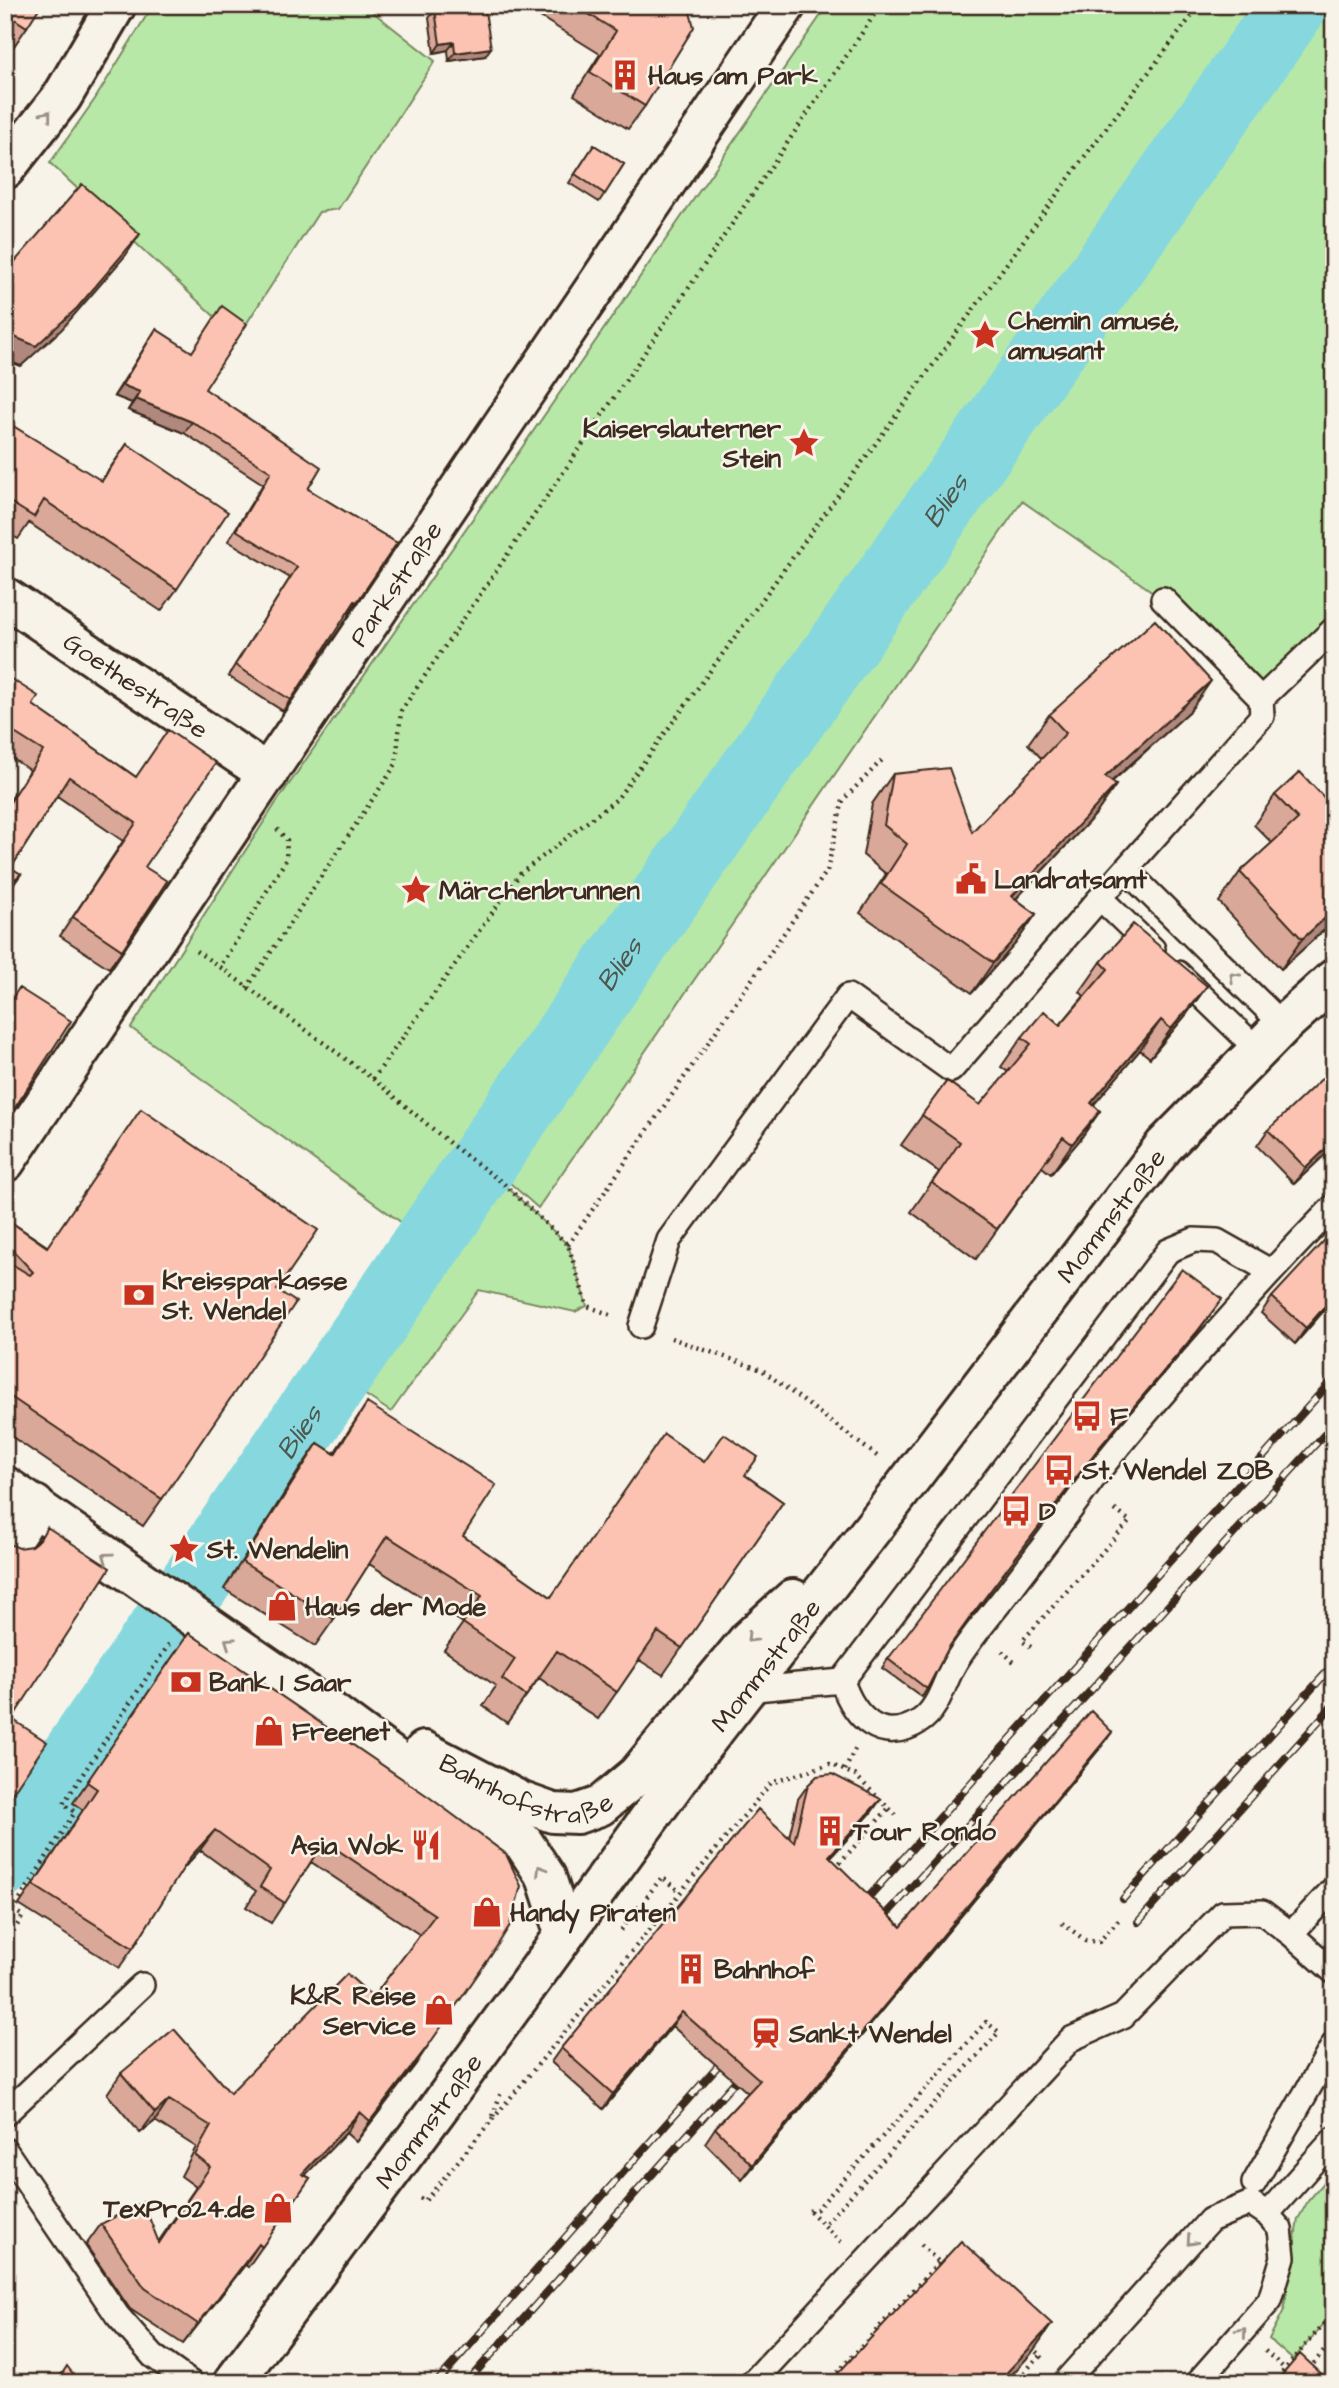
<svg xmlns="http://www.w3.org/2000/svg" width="1339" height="2388" font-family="'Architects Daughter',sans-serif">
  <rect width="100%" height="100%" fill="#f7f3e8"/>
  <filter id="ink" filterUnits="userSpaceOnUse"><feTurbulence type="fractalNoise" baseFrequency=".0143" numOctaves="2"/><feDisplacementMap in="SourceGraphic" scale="14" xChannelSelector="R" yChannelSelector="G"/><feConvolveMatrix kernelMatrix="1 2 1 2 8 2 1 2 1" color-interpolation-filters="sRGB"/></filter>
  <g filter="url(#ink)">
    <path fill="#b8e8a7" stroke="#7a8962" stroke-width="2" d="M153,5H364L435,61L338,209L319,212L239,335L215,317L50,163L95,99Z
      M828,5H1334V629L1261,699L1163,599L1022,501L538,1208L462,1140L405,1225L131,1028L276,803Z
      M480,1168L503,1183L568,1245L587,1306L575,1312L479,1290L391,1412L337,1376Z
      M1334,2171V2312L1293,2360L1269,2339L1284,2310L1298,2219L1308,2201Z"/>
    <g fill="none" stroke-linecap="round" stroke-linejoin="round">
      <path stroke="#87d8de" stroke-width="70" id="s1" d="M5,1861L613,972L1293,5"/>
      <g stroke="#3b2a1e" stroke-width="28">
        <path id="lane" d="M1163,599L1261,699
          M1126,870L1283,1025
          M1100,898L1153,949
          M1178,973L1258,1050
          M641,1326L669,1240L848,996L951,1070L1100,898L1262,716L1261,699L1334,629
          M842,1681C854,1717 881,1746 920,1721C939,1709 944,1681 955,1663C972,1635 996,1609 1016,1582C1042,1548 1067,1515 1092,1480C1121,1441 1155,1403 1187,1366C1235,1311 1283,1258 1334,1206
          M745,1690L842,1681L1168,1251L1194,1240L1217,1241L1270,1271
          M1291,1934L1334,1888
          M5,2114L142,1985
          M5,2150L117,2315L153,2356L191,2383
          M1254,2183L1334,2044
          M1267,2214L1334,2139
          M752,2383L1071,2039L1123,2016L1223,1913L1262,1912L1291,1934L1334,1972
          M1064,2383L1210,2220L1251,2203L1267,2214L1280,2229L1283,2257L1270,2300L1197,2383"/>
      </g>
      <g stroke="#3b2a1e" stroke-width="44">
        <g id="street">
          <path d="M5,169L62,97L116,5"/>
          <path id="s2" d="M5,597L268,774"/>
          <path id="s3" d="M5,1162L786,5"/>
          <path d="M5,1550L35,1505"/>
        </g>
      </g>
      <g stroke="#3b2a1e" stroke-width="44">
        <g id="secondary">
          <path d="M5,1486L326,1708L409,1769L523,1842L546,1877L564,1933"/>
          <path id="s4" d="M424,1751L522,1802L553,1813L577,1814L600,1806L637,1775L749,1639L793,1599"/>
          <path id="s5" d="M233,2383L437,2110L699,1750L882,1516L1164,1146L1283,1025L1334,979"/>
        </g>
      </g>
      <path stroke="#3b2a1e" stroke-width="4.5" stroke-dasharray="2 5" stroke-linecap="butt" d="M864,5L875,13
        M277,829L287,840L286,860L220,967L373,1079L453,1146L503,1183L568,1245L587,1306L614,1316
        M196,951L220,967
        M247,988L396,764L401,711L881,5
        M373,1079L520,874L617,799L1085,156L1200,5
        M568,1245L827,871L843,800L884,758
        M671,1338L762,1370L877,1456L875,1458
        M1031,1647L1022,1641L1130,1521L1111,1507
        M1002,1651L1015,1663
        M845,1770L855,1749
        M835,1868L888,1809
        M1062,1923L1085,1940L1099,1942L1120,1918
        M621,1930L662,1877L680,1892
        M6,1943L23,1916L13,1910L75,1812L63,1804L169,1644
        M493,2116L501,2092
        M420,2198L425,2201L771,1783L830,1764L855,1775L896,1815
        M809,2211L817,2209L986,2022L999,2032L824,2225
        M810,2211L841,2242
        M921,2245L942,2265
        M1031,2347L1045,2360
        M1265,2351L1285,2369
        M1309,2369L1334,2339
        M828,2383L939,2262
        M1015,2383L1040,2355
        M1273,2383L1334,2312"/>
      <use href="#lane" stroke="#f7f3e8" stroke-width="23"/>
      <use href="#street" stroke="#f7f3e8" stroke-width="38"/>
      <use href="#secondary" stroke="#f7f3e8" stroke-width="38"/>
      <g stroke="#3b2a1e" stroke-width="8">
        <path id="rail" d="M1123,1899L1334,1664
          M857,1910L1334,1378
          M1138,1922L1334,1704
          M875,1927L1334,1424
          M436,2383L731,2051
          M466,2383L748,2067"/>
      </g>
      <use href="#rail" stroke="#f7f3e8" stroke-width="5" stroke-dasharray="16" stroke-linecap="butt"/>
    </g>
    <path fill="#d9a899" stroke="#3b2a1e" stroke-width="2" d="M5,5L27,27L14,46L5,40Z
      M521,5H688L645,106L628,129L574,95L600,54Z
      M435,10L485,56L449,61L448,50L434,53L429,18Z
      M594,145L624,164L599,202L569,183Z
      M156,329L205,389L308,489L397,543L349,613L347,612L283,711L228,676L290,578L228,541L263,484L184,433L128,410L132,403L114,396Z
      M5,421L101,481L127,444L177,589L161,611L29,523L18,539L5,531Z
      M5,675L33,705L136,777L145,867L122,950L109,968L60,936L123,841L57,796L11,868L21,874L5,895V808L30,770L5,754Z
      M1190,711L1112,782L1116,785L1095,815L1016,899L1036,914L1016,943L972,993L860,913L886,874L863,855L872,804L893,774L972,832L1042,759L1028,744L1049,715Z
      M1334,721V744L1325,734Z
      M1275,795L1334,808V921L1281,969L1219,902L1240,872L1272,843L1254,825Z
      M1101,962L1207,986L1186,1015L1150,1058L1140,1050L1093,1105L1100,1111L1079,1141L1051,1174L1042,1167L976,1259L911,1212L939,1172L901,1145L947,1081L980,1105L1008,1072L1001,1067L1022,1037L1060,1025L1084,996L1080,992Z
      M1268,1130L1334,1146L1294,1184L1257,1146Z
      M5,1218L47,1246L277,1290L162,1499L143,1526L5,1432Z
      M1272,1297L1334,1299L1295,1344L1261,1313Z
      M1191,1341L1092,1457L966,1623L949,1647L927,1689L922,1697L882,1668L888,1659Z
      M367,1403L463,1536L551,1597L704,1462L745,1475L783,1502L663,1675L639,1660L598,1719L539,1678L507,1723L483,1706L496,1686L444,1650L463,1623L369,1564L334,1619L315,1646L224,1589L299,1470L318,1443L334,1453Z
      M189,1633L506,1854L416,2064L356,2142L346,2133L305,2175L310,2178L248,2267L245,2265L183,2344L130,2309L86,2245L101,2224L158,2242L196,2187L181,2176L196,2147L155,2121L140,2133L107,2094L121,2073L230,2093L373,1997L420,1935L311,1862L271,1923L246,1907L256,1891L200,1850L181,1871L133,1948L119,1968L19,1905L83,1810L73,1803Z
      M1112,1732L1102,1746L742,2180L705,2143L715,2128L748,2093L672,2026L603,2109L551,2062L561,2048L789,1837L798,1799L808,1785L871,1813L830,1858L901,1927Z"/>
    <path fill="#b0887d" stroke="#3b2a1e" stroke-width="2" d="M454,42L448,50L434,53L440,44Z
      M491,48L485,56L449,61L455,53Z
      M140,234L126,255L62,329L21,366L5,360V333Z
      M122,385L140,392L132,403L114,396Z
      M136,399L192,422L184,433L128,410Z
      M1211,681L1190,711L1084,806L1105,777Z
      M1116,785L1095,815L991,925L1012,896Z
      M21,874L8,893L5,895V887Z
      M1334,910V921L1281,969L1302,939Z
      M1036,914L1016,943L972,993L993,963Z
      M1207,986L1186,1015L1150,1058L1171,1029Z
      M1161,1020L1140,1050L1070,1133L1091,1103Z
      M1100,1111L1079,1141L1051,1174L1072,1144Z
      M1334,1141V1146L1294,1184L1306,1168Z
      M1334,1296V1299L1295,1344L1306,1328Z
      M1222,1299L1191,1341L1092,1457L1098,1449Z
      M1112,1732L1102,1746L742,2180L752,2165Z
      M881,1799L871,1813L818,1871L829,1856Z
      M215,1830L200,1850L176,1876L191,1856Z
      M682,2012L672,2026L603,2109L613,2094Z
      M430,2043L416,2064L356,2142L370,2121Z
      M169,2100L155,2121L140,2133L155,2113Z
      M360,2112L346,2133L287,2194L302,2174Z
      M259,2244L245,2265L183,2344L198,2324Z
      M1052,2324L1031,2354L1004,2383H997Z"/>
    <path fill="#fcc3b2" stroke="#3b2a1e" stroke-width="2" d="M5,5H41L27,27L5,13Z
      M473,5H484L491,48L455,53L454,42L440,44L435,10Z
      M574,5H688L694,27L645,106L590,72L616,31Z
      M594,145L624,164L605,194L575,174Z
      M82,184L140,234L77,308L36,346L5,333V260L11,266Z
      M222,306L247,324L205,389L321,467L308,489L397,543L357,602L355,601L291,700L235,665L297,567L236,530L271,472L192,422L136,399L140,392L122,385L156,329L192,352Z
      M5,363L11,367L5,373Z
      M5,421L102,481L127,444L228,512L177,589L44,500L34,517L5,499Z
      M1155,620L1211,681L1105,777L1116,785L1012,896L1036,914L993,963L881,884L907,844L884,825L893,774L949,768L972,832L1066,733L1049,715Z
      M5,675L38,696L33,705L136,777L168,730L216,763L145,867L167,881L122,950L73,917L136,823L69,777L11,868L21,874L5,887V810L43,751L5,727Z
      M1300,772L1334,808V910L1302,939L1240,872L1298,819L1275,795Z
      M1133,924L1207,986L1171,1029L1161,1020L1091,1103L1100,1111L1072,1144L1063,1137L997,1229L932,1183L960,1142L922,1115L947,1081L980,1105L1031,1044L1022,1037L1044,1011L1060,1025L1108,969L1101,962Z
      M19,988L71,1021L5,1123V1009Z
      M1331,1070L1334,1073V1141L1306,1168L1268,1130Z
      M141,1109L318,1230L277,1290L296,1302L162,1499L5,1393V1260L30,1275L33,1272L5,1242V1218L47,1247Z
      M1334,1230V1296L1306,1328L1272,1297Z
      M1182,1269L1222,1299L1196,1333L1098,1449L971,1616L949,1647L927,1689L888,1659Z
      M367,1403L496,1485L463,1536L551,1597L664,1434L704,1462L724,1434L758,1457L745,1475L783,1502L682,1648L658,1632L617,1692L557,1651L526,1696L502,1679L515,1659L463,1623L482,1596L387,1536L334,1619L242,1562L318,1443L335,1454Z
      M5,1492L11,1496L7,1501L10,1504L5,1511Z
      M47,1527L110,1568L12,1719L47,1742L5,1804V1540L9,1544L19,1548L31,1546L40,1539Z
      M189,1633L429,1797L506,1854L521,1886L510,1925L492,1954L430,2043L370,2121L360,2112L302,2174L310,2178L262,2247L259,2244L198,2324L145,2288L101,2224L143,2202L159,2243L210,2167L195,2155L211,2126L169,2100L155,2113L121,2073L174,2029L230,2093L347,1974L373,1997L435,1915L324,1841L285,1903L260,1887L270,1870L215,1830L191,1856L133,1948L33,1885L97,1789L87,1782Z
      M1091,1711L1112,1732L752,2165L715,2128L760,2080L682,2012L613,2094L561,2048L758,1809L794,1842L808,1785L817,1776L832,1774L881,1799L829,1856L901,1927Z
      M961,2241L1052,2324L997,2383H829Z
      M1300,2354L1326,2378L1334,2368V2383H1275Z
      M67,2366L80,2383H56Z"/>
    <defs><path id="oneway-chevron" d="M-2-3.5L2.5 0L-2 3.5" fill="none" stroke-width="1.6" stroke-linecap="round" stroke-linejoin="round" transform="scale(1.75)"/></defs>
    <g stroke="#998e83">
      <use href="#oneway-chevron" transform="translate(47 115) rotate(-52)"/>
      <use href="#oneway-chevron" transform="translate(1234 977) rotate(-135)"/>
      <use href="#oneway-chevron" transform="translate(107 1557) rotate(-144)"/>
      <use href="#oneway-chevron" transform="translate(751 1638) rotate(135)"/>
      <use href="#oneway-chevron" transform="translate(229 1642) rotate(-146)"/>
      <use href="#oneway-chevron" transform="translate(541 1870) rotate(-122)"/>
      <use href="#oneway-chevron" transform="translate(1191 2241) rotate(132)"/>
      <use href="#oneway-chevron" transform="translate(1242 2332) rotate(-49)"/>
    </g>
  </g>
  <defs>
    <g id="building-bare" transform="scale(2.415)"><path d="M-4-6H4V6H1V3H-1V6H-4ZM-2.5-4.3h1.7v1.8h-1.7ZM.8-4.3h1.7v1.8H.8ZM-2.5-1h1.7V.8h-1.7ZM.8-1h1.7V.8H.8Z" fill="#c8321e" stroke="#f7f3e8" stroke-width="2.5" paint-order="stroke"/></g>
    <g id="sight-bare" transform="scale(2.415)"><path d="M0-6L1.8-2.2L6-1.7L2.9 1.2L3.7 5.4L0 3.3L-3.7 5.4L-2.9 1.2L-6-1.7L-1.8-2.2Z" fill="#c8321e" stroke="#f7f3e8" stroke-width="2.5" paint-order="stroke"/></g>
    <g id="civic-bare" transform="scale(2.415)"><path d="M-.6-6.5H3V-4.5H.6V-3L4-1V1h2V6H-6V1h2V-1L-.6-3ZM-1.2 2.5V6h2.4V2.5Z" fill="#c8321e" stroke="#f7f3e8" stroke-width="2.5" paint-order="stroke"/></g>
    <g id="bank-bare" transform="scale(2.415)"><path d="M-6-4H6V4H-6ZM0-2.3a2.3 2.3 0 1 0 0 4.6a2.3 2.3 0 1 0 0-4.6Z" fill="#c8321e" stroke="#f7f3e8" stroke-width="2.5" paint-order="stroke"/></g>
    <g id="bus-bare" transform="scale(2.415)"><path d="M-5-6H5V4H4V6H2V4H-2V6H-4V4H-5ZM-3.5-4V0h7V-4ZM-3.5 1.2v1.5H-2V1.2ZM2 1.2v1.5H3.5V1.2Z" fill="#c8321e" stroke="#f7f3e8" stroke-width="2.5" paint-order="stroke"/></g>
    <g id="shop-bare" transform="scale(2.415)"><path d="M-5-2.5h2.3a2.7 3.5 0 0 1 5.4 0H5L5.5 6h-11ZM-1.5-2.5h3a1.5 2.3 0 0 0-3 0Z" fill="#c8321e" stroke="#f7f3e8" stroke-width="2.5" paint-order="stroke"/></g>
    <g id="restaurant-bare" transform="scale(2.415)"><path d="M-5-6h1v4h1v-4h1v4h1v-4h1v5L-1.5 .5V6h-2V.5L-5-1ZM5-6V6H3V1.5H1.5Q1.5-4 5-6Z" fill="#c8321e" stroke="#f7f3e8" stroke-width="2.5" paint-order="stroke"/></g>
    <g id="station-bare" transform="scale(2.415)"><path d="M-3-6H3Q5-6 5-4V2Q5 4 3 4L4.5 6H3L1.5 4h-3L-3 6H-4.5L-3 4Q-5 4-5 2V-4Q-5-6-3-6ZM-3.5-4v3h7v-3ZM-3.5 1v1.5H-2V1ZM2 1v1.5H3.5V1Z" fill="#c8321e" stroke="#f7f3e8" stroke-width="2.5" paint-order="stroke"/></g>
  </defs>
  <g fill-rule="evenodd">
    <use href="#building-bare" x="625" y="75"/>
    <use href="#sight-bare" x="985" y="335"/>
    <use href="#sight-bare" x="804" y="443"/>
    <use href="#civic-bare" x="971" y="879"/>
    <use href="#sight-bare" x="416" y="890"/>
    <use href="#bank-bare" x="139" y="1295"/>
    <use href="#bus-bare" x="1087" y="1416"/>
    <use href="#bus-bare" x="1059" y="1470"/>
    <use href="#bus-bare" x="1016" y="1511"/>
    <use href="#sight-bare" x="184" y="1549"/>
    <use href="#shop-bare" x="282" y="1606"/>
    <use href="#bank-bare" x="186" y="1682"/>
    <use href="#shop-bare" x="269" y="1731"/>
    <use href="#building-bare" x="830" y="1831"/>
    <use href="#restaurant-bare" x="426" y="1845"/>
    <use href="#shop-bare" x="487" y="1912"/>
    <use href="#building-bare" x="691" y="1969"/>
    <use href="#shop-bare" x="439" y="2010"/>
    <use href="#station-bare" x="766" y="2033"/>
    <use href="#shop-bare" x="278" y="2208"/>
  </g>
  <g text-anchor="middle" stroke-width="5" stroke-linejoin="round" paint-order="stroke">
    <g font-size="26" font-weight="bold" fill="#3b2a1e" stroke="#f7f3e8" text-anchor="start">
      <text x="648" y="84">Haus am Park</text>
      <text x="1008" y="329">Chemin amusé,<tspan x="1008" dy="30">amusant</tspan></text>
      <text x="781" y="437" text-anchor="end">Kaiserslauterner<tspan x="781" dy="30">Stein</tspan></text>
      <text x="994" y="888">Landratsamt</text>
      <text x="439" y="899">Märchenbrunnen</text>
      <text x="162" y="1289">Kreissparkasse<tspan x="162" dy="30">St. Wendel</tspan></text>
      <text x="1110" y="1425">F</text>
      <text x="1082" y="1479">St. Wendel ZOB</text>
      <text x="1039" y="1520">D</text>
      <text x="207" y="1558">St. Wendelin</text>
      <text x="305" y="1615">Haus der Mode</text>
      <text x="209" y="1691">Bank 1 Saar</text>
      <text x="292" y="1740">Freenet</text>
      <text x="853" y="1840">Tour Rondo</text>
      <text x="403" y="1854" text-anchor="end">Asia Wok</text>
      <text x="510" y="1921">Handy Piraten</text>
      <text x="714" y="1978">Bahnhof</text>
      <text x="416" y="2004" text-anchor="end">K&amp;R Reise<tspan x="416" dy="30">Service</tspan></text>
      <text x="789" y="2042">Sankt Wendel</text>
      <text x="255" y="2217" text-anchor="end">TexPro24.de</text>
    </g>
    <g font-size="26" fill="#3b2a1e" stroke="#f7f3e8">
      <text dy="9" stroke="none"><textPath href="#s3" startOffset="698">Parkstraße</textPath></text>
      <text dy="9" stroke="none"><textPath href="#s2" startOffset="158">Goethestraße</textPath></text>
      <text dy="9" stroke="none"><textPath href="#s5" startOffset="1461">Mommstraße</textPath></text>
      <text dy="9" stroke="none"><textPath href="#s5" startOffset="894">Mommstraße</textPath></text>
      <text dy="9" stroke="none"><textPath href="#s4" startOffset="112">Bahnhofstraße</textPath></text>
      <text dy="9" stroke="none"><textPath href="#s5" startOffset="327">Mommstraße</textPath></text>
    </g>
    <g font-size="28" font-style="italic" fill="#4e564e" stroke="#f7f3e8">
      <text dy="10" stroke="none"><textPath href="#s1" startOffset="1654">Blies</textPath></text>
      <text dy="10" stroke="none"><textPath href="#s1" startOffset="1087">Blies</textPath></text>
      <text dy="10" stroke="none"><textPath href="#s1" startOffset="520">Blies</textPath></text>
    </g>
  </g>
  <rect width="1339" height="2388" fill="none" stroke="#f7f3e8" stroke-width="28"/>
  <rect x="14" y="14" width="1311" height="2360" fill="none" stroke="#3b2a1e" stroke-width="2.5" filter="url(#ink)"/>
</svg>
